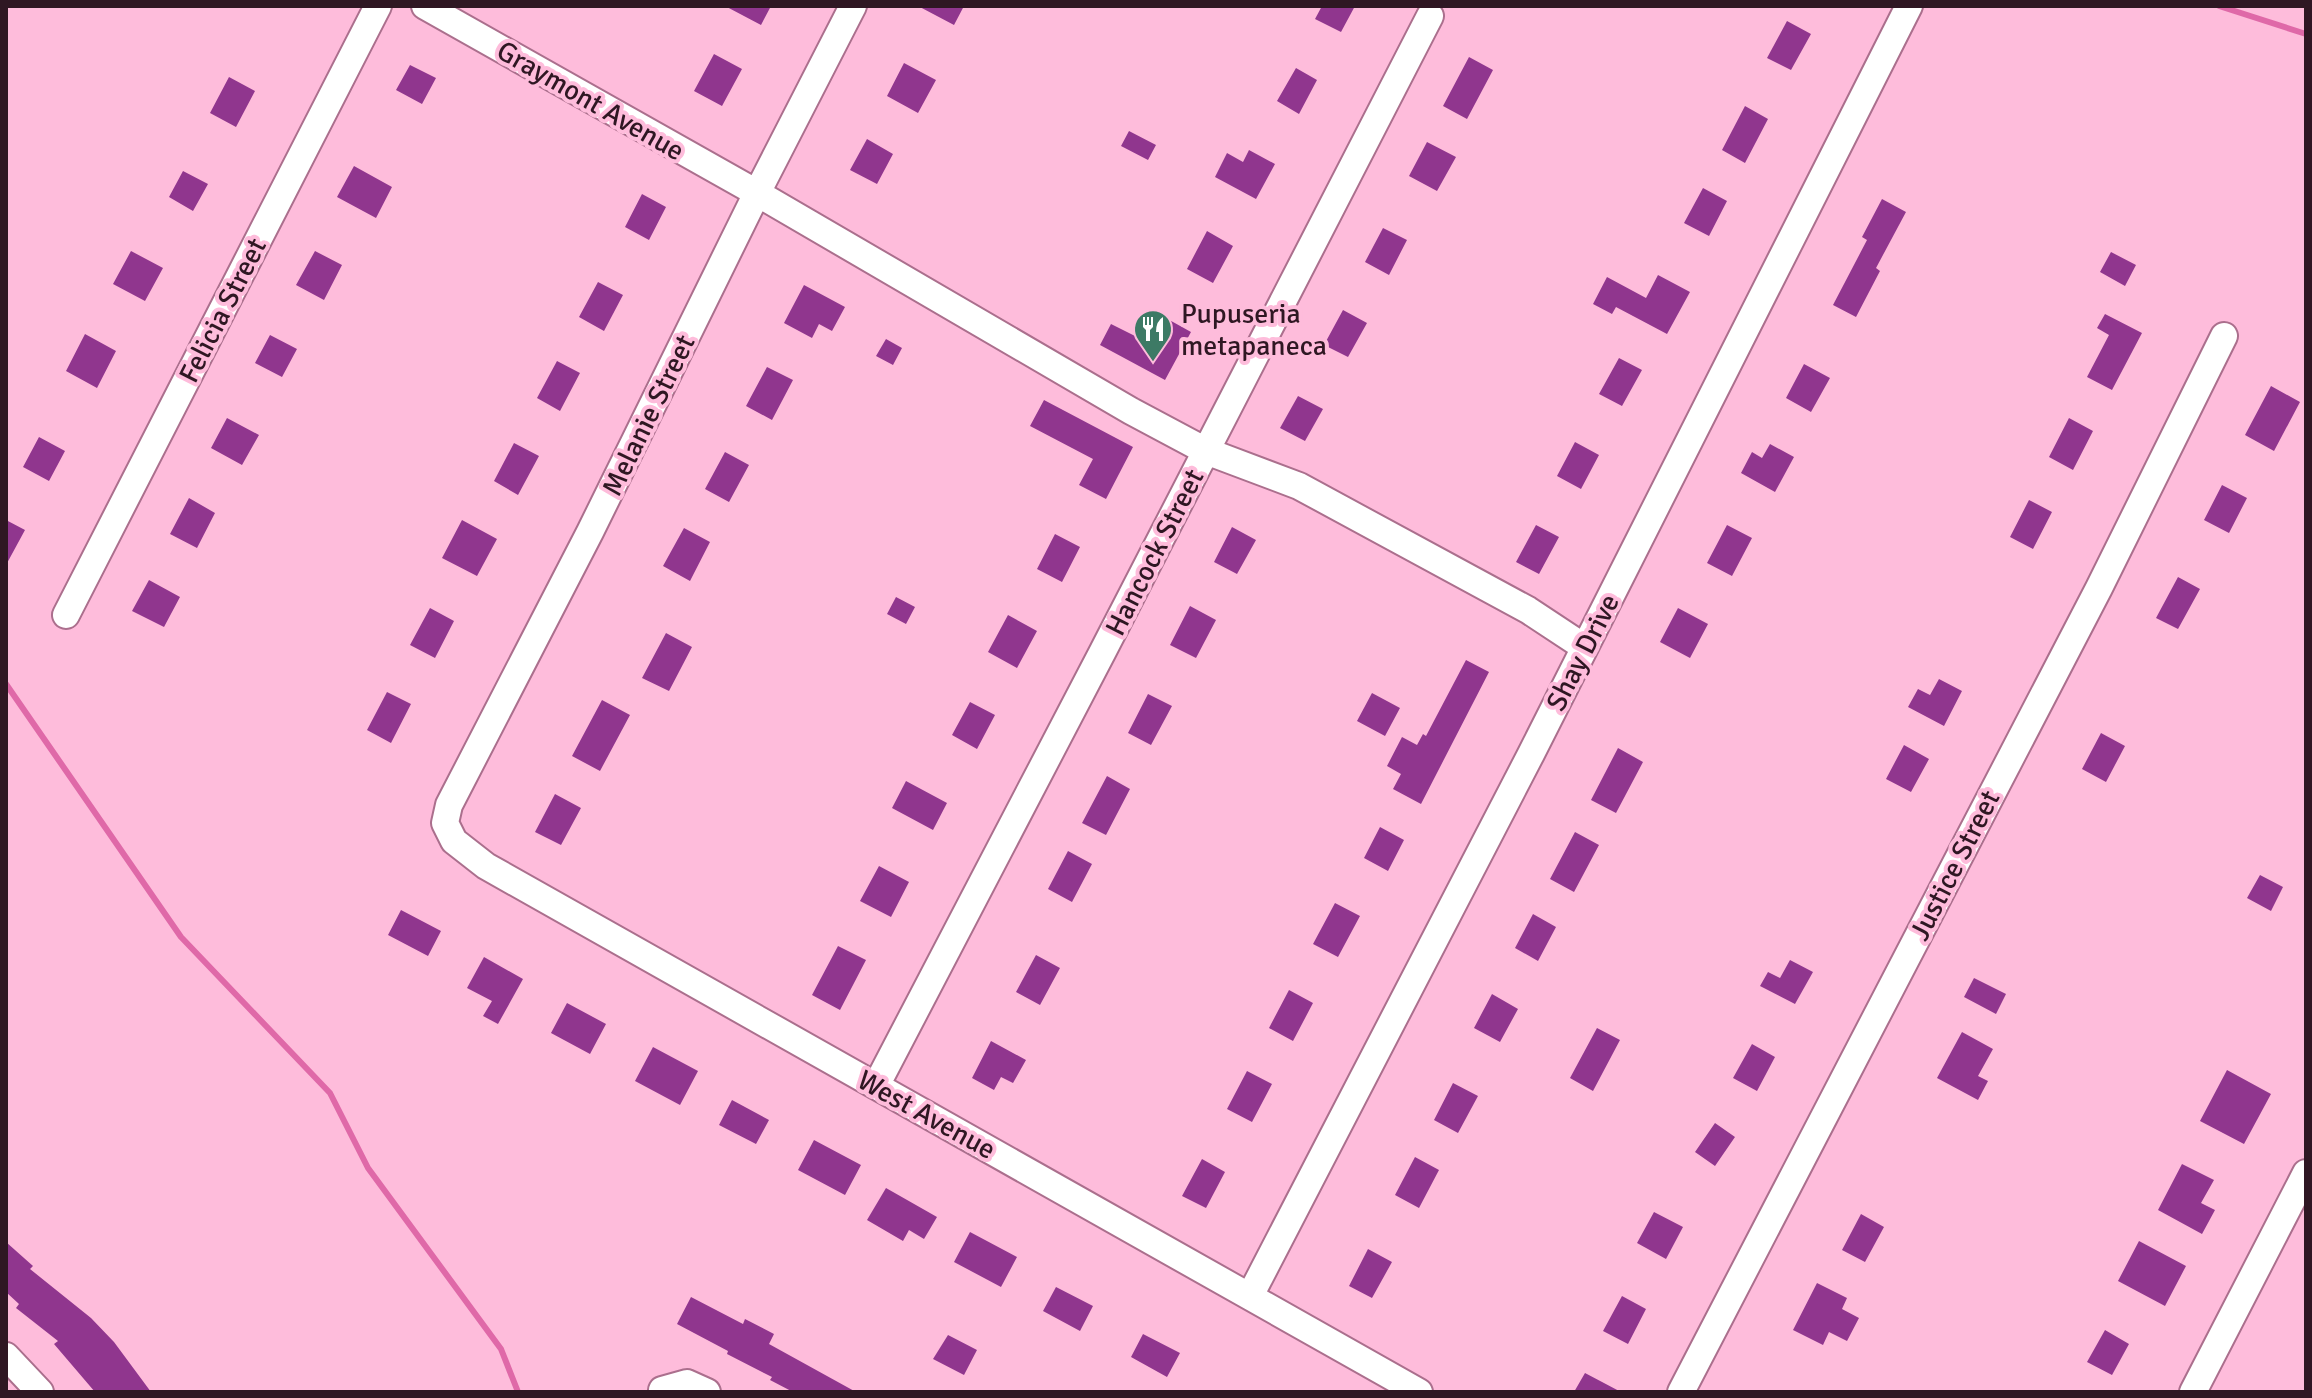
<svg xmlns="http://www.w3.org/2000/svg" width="2312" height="1398" font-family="Signika,sans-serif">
  <rect width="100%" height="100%" fill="#febcdb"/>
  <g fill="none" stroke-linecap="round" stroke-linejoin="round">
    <path stroke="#df69a8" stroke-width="6" d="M2219,6L2306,34
      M6,684L181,937L330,1093L368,1168L501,1349L518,1392"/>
  </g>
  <path fill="#90368e" d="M725,6H771L761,25Z
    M918,6H964L954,25Z
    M1322,6H1355L1341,32L1315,19Z
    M1787,21L1811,34L1791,70L1767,58Z
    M714,54L742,69L722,106L694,91Z
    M1469,57L1493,70L1467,119L1443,106Z
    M904,63L936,80L918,113L887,96Z
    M410,65L436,78L422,104L396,90Z
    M1296,68L1317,80L1299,114L1277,101Z
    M229,77L255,91L236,127L210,113Z
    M1745,106L1768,119L1745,163L1722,150Z
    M1129,131L1156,145L1148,160L1121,146Z
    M867,139L893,154L877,184L850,170Z
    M1427,142L1456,157L1437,191L1409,176Z
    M1249,150L1275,164L1256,199L1215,177L1227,153L1243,162Z
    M354,166L392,187L376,218L337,197Z
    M183,171L208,184L193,211L169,197Z
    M1703,188L1727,201L1709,236L1684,223Z
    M642,194L666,207L649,240L625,227Z
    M1882,199L1906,212L1876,268L1880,271L1856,317L1833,305L1867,240L1862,237Z
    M1383,228L1407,240L1389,275L1365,262Z
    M1207,231L1233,246L1213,283L1187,269Z
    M131,251L163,268L145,301L113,284Z
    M315,251L342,265L324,300L296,285Z
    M2111,252L2136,265L2125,286L2100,272Z
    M1658,275L1690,292L1667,334L1616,307L1612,314L1593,304L1607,277L1646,298Z
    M598,282L623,295L604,331L579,317Z
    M804,285L845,307L832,331L819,324L812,338L784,323Z
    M1343,310L1367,323L1348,357L1324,345Z
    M1155,312L1191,332L1165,380L1100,345L1111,324L1141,339Z
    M2105,314L2142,333L2112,390L2087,377L2109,335L2097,328Z
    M85,334L116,351L97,388L66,371Z
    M270,335L297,349L282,377L255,363Z
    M886,339L902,348L893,365L876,356Z
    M1619,358L1642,370L1622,406L1599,394Z
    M557,361L580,373L560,411L537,398Z
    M1804,364L1830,378L1811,412L1786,398Z
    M767,367L793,380L772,420L746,406Z
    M2271,386L2300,402L2274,451L2245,435Z
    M1298,396L1323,409L1305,441L1280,428Z
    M1044,400L1133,447L1106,499L1079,485L1093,459L1030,426Z
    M227,418L259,435L242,465L211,448Z
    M2069,418L2093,431L2073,470L2049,457Z
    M39,437L65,451L49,481L23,467Z
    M1575,442L1599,455L1581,489L1557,476Z
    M514,443L539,456L518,495L494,481Z
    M1770,444L1794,457L1775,492L1741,473L1752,452L1762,458Z
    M725,452L749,465L729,502L705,489Z
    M2222,485L2247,498L2229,533L2204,520Z
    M189,498L215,513L197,548L170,534Z
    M2029,500L2052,512L2033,549L2010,537Z
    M6,520L25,530L6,565Z
    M462,520L497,539L477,576L442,558Z
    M1536,525L1559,537L1539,574L1516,562Z
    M1727,525L1752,538L1732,576L1707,563Z
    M1232,527L1256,540L1237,574L1214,562Z
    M684,528L710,542L690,581L663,566Z
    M1055,534L1080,547L1062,582L1037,569Z
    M2178,577L2200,589L2178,629L2156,618Z
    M149,580L180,597L164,627L132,611Z
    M896,597L915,607L906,624L887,614Z
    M1190,606L1216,620L1196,658L1170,645Z
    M430,608L454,621L435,658L410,645Z
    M1678,608L1708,624L1690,658L1660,642Z
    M1008,615L1037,631L1017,668L988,652Z
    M666,633L692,647L669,691L642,678Z
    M1466,660L1489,672L1421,804L1393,789L1401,774L1387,766L1402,737L1417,745L1423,734L1426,736Z
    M1939,679L1962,691L1944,726L1908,707L1918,689L1930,695Z
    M387,692L411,704L391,743L367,730Z
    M1372,693L1400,708L1385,736L1357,721Z
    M1148,694L1172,706L1151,745L1128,733Z
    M602,700L630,715L600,771L572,756Z
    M970,702L995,715L977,749L952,735Z
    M2101,733L2125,746L2106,782L2082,769Z
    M1904,745L1929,759L1911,792L1886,779Z
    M1618,748L1643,762L1616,813L1591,800Z
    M1107,776L1130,789L1106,835L1082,823Z
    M906,781L947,803L933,830L892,808Z
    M555,794L581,808L561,845L535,832Z
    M1380,827L1404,840L1388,871L1364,858Z
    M1575,832L1599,845L1574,892L1550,879Z
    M1068,851L1092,864L1072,902L1048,889Z
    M879,866L909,882L891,917L860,901Z
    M2260,875L2283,887L2271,911L2247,898Z
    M1335,903L1360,916L1338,957L1313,944Z
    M401,910L441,931L428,956L388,935Z
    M1533,914L1556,927L1538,961L1515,948Z
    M838,946L866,960L840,1010L812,995Z
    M1036,955L1060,968L1040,1005L1016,992Z
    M484,957L523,979L498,1024L483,1016L492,1001L467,988Z
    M1790,960L1813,972L1795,1004L1760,986L1768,972L1780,978Z
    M1974,978L2006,994L1996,1014L1964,997Z
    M1289,990L1313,1003L1293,1041L1269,1028Z
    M1492,994L1518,1009L1500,1042L1474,1028Z
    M567,1003L606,1024L590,1054L551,1033Z
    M1597,1028L1620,1040L1593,1091L1570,1078Z
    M1962,1032L1993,1049L1978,1076L1988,1081L1978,1100L1937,1078Z
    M991,1041L1026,1060L1013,1083L1001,1077L994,1090L972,1078Z
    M1752,1044L1775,1057L1757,1091L1733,1078Z
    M653,1047L698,1071L680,1105L635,1081Z
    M2227,1070L2271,1094L2244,1144L2200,1121Z
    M1247,1071L1272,1084L1252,1122L1227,1109Z
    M1453,1083L1478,1096L1458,1133L1434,1120Z
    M732,1100L769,1120L756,1144L719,1125Z
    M1715,1123L1735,1137L1715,1166L1695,1152Z
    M814,1140L861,1165L845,1195L798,1170Z
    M1415,1157L1439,1170L1419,1208L1395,1195Z
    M1202,1159L1225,1172L1206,1208L1182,1196Z
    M2182,1164L2214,1180L2201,1203L2215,1210L2202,1234L2158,1210Z
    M886,1188L937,1217L924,1239L909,1230L903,1241L867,1220Z
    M1654,1212L1683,1227L1666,1259L1637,1243Z
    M1861,1214L1884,1227L1865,1262L1842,1250Z
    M970,1232L1017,1257L1001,1287L954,1262Z
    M2139,1241L2186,1266L2165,1306L2118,1281Z
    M6,1242L33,1266L30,1269L91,1318L114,1342L151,1392H95L54,1344L58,1341L16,1308L19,1304L6,1292Z
    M1368,1249L1392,1262L1372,1298L1349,1286Z
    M1817,1283L1847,1298L1842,1309L1859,1318L1847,1341L1829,1332L1823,1345L1793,1330Z
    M1056,1287L1093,1306L1080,1331L1043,1311Z
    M1622,1296L1646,1309L1628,1344L1603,1331Z
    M691,1297L743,1324L745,1319L774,1334L769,1344L856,1392H793L770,1380L772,1377L727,1354L728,1351L677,1324Z
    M2105,1330L2129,1344L2112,1375L2087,1362Z
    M1143,1334L1180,1353L1167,1377L1131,1357Z
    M948,1335L977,1350L964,1375L933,1359Z
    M1585,1373L1621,1392H1574Z"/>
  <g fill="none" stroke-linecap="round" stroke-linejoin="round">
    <g stroke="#ab6f8d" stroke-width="30">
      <path id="minor" d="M425,6L757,193L1131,411L1206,451L1299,486L1528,610L1584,647
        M853,6L757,193L590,532L449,805L445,823L454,841L486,866L1419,1392
        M66,615L378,6
        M876,1086L1103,651L1430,16
        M1250,1296L1531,754L1909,6
        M6,1356L40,1392
        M662,1390L687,1383L707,1392
        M1681,1392L2099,588L2224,336
        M2193,1392L2306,1173"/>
    </g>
    <use href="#minor" stroke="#fff" stroke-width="26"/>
  </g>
  <defs>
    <g id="restaurant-pin" transform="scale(2)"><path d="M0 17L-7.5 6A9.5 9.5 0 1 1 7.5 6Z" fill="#3d7a65" stroke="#febcdb"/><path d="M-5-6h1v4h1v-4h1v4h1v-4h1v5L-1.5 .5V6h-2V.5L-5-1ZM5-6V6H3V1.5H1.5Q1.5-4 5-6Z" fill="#fff"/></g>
  </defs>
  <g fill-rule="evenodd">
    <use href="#restaurant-pin" x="1153" y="329"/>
  </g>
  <g text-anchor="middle" stroke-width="8" stroke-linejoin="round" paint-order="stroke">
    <g font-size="28" fill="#2f1723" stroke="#febcdb">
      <text transform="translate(591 100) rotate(30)" y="10">Graymont Avenue</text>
      <text transform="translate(222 310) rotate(-63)" y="10">Felicia Street</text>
      <text transform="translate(648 415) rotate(-64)" y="10">Melanie Street</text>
      <text transform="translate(1154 552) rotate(-63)" y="10">Hancock Street</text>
      <text transform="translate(1582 652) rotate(-63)" y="10">Shay Drive</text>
      <text transform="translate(1954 865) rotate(-63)" y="10">Justice Street</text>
      <text transform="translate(927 1114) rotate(29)" y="10">West Avenue</text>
    </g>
    <g font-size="28" fill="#2f1723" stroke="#febcdb" text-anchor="start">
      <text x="1181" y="323">Pupuseria<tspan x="1181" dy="32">metapaneca</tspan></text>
    </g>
  </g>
  <rect width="2312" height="1398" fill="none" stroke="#2f1723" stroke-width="16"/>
</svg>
